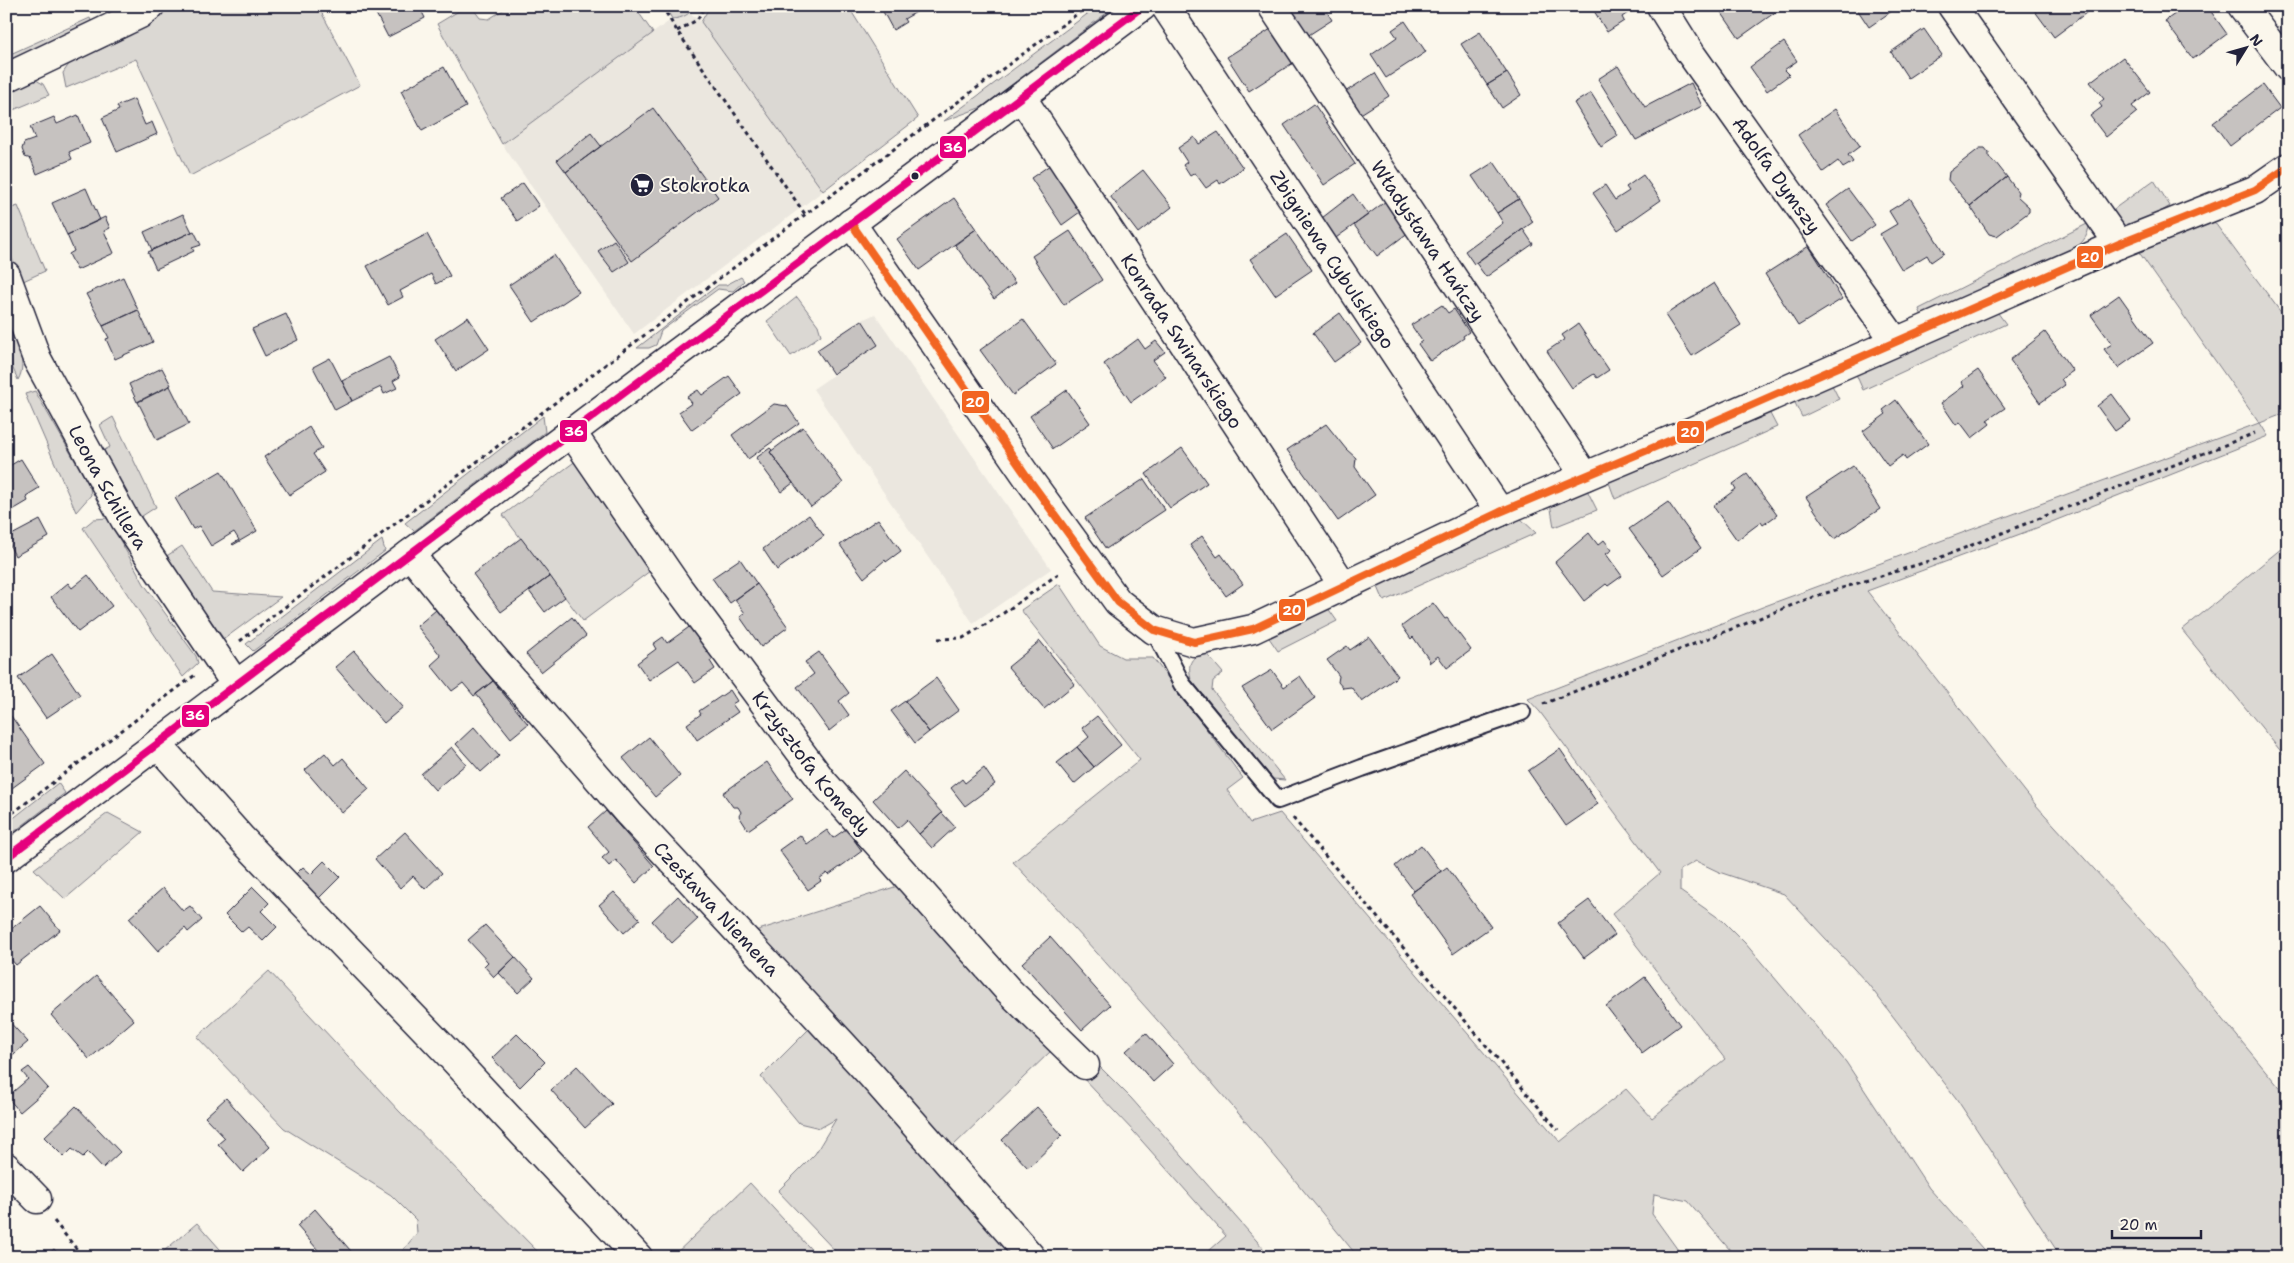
<svg xmlns="http://www.w3.org/2000/svg" width="2294" height="1263" font-family="'Shantell Sans',sans-serif">
  <rect width="100%" height="100%" fill="#fbf7ec"/>
  <filter id="ink" filterUnits="userSpaceOnUse"><feTurbulence type="fractalNoise" baseFrequency=".02" numOctaves="2"/><feDisplacementMap in="SourceGraphic" scale="10" xChannelSelector="R" yChannelSelector="G"/><feConvolveMatrix kernelMatrix="1 2 1 2 8 2 1 2 1" color-interpolation-filters="sRGB"/></filter>
  <g filter="url(#ink)">
    <path fill="#ebe7df" d="M690,13L701,22L823,191L634,334L502,144L672,19L680,18Z
      M875,314L1051,569L973,623L813,389L877,345L862,320Z"/>
    <path fill="#dbd8d3" stroke="#7e7d87" d="M169,6H318L360,85L190,176L136,59L66,88L63,73L69,64L131,35Z
      M467,6H471L480,18L489,19L509,6H634L653,33L502,144L437,24Z
      M665,6H695C689,15 683,18 672,19Z
      M710,6H848L918,118L823,191L701,22Z
      M1098,6H1116L982,107L944,121Z
      M90,18L94,28L6,67V56Z
      M36,80L43,84L49,95L6,113V94Z
      M2154,180L2170,206L2128,232L2107,214Z
      M18,206L45,271L21,282L6,242V210Z
      M2212,219L2288,322V412L2260,423L2268,436L2039,527L1867,591L2035,804L2154,935L2288,1098V1257H2061L1956,1098L1868,984L1784,894L1719,872L1696,861L1680,870V891L1723,921L1745,943L1846,1062L1929,1188L1990,1257H1736L1688,1201L1654,1194L1652,1214L1683,1257H1358C1248,1121 1132,989 1013,862L1140,760L1021,610L1059,584L1100,646L1123,658H1153L1243,778L1227,790L1250,823L1280,813L1560,1142L1626,1089L1652,1118L1725,1059L1612,914L1660,873L1540,712L1528,699L1765,606L2259,423L2136,248Z
      M2089,223C2089,239 2080,245 2067,253L1922,316L1919,309Z
      M741,277L744,281L733,291L718,289L661,331L656,345L649,348H637L718,285H726Z
      M797,297L818,325L821,335L791,356L767,321Z
      M1995,309L2006,324L1863,390L1855,372Z
      M6,321C14,339 29,361 18,380L6,353Z
      M1830,381L1839,399L1802,417L1792,397Z
      M35,391L90,487L91,495L76,512L25,394Z
      M1767,408L1777,427L1615,499L1607,477Z
      M543,416L545,432L414,531L405,523Z
      M113,417L156,507L139,518L99,453L110,447L100,425Z
      M577,460L654,568L583,621L503,515Z
      M1585,486L1597,510L1554,527L1550,503Z
      M1519,517L1536,533L1384,601L1375,580Z
      M108,518L144,584L196,656L198,663L183,677L83,528L94,519Z
      M382,540L385,551L253,651L246,644Z
      M2288,543V760L2182,630Z
      M182,546L212,592L281,597L224,639L165,557Z
      M1325,604L1337,621L1278,651L1265,632Z
      M1204,651L1223,673L1213,681L1212,690L1285,780L1273,779L1191,680C1188,663 1189,660 1204,651Z
      M58,783L65,793L6,838V824Z
      M108,813L143,832L65,899L34,869Z
      M904,884L1054,1048L949,1150L749,933Z
      M269,971L399,1111L543,1257H400L399,1255L417,1233L416,1220L391,1195L284,1128L197,1037Z
      M814,1024L1022,1257H841L778,1191L815,1154L836,1119L820,1128L799,1123L761,1077Z
      M1094,1061L1131,1098L1271,1257H1202L1226,1236L1134,1132L1080,1075Z
      M750,1183L818,1257H672Z
      M197,1223L227,1257H157Z"/>
    <path fill="#c6c2c0" stroke="#22223b" d="M372,6H419L425,18L388,37Z
      M880,6H927L904,19L906,22L893,30Z
      M1284,6H1336L1327,12L1332,20L1304,38Z
      M1591,6H1638L1622,17L1624,21L1607,32Z
      M1717,6H1784L1739,38Z
      M1855,6H1899L1869,27Z
      M2031,6H2087L2090,10L2054,37Z
      M2186,6H2207L2227,34L2193,59L2165,21Z
      M1405,21L1426,52L1386,78L1371,55L1397,37L1392,30Z
      M1274,27L1296,61L1249,91L1227,57Z
      M1924,29L1942,55L1908,78L1891,52Z
      M1480,32L1507,73L1487,85L1461,44Z
      M1784,42L1797,61L1784,70L1789,75L1767,91L1750,67Z
      M2123,57L2150,92L2132,106L2137,112L2106,137L2090,116L2102,107L2099,103L2104,99L2090,82Z
      M1618,66L1645,107L1691,83L1702,106L1636,140L1598,79Z
      M444,67L466,107L422,131L401,91Z
      M1375,73L1389,96L1359,115L1345,92Z
      M1507,73L1521,95L1502,108L1487,85Z
      M2263,85L2280,108L2230,146L2213,123Z
      M1591,93L1618,136L1601,147L1574,103Z
      M134,99L145,125L152,122L157,134L117,152L102,118L119,110L117,106Z
      M1314,104L1355,164L1324,185L1284,125Z
      M653,108L718,197L632,261L566,172Z
      M1835,109L1860,146L1848,155L1853,162L1843,168L1838,161L1823,172L1798,135Z
      M78,115L90,143L69,152L72,159L37,174L31,159L25,157L22,149L24,143L35,139L30,127L54,117L57,124Z
      M1218,132L1243,168L1220,184L1218,180L1206,188L1195,173L1190,176L1183,165L1187,162L1178,148L1194,137L1199,144Z
      M591,133L601,146L566,172L557,160Z
      M1980,148H1985L1989,153V157L1993,162L1996,163L2007,177L1970,206L1948,180L1949,172Z
      M1494,162L1519,199L1497,213L1472,176Z
      M1050,165L1080,212L1062,225L1031,178Z
      M1143,170L1172,207L1138,233L1110,196Z
      M1643,175L1661,200L1618,230L1593,193L1605,185L1615,200L1629,191L1626,187Z
      M2007,177L2018,192L2017,196L2029,207V212L1997,236L1989,234L1970,206Z
      M523,183L539,206L517,221L501,198Z
      M86,188L100,220L67,235L52,203Z
      M1848,189L1875,225L1852,241L1826,205Z
      M1353,194L1368,215L1333,240L1318,221Z
      M954,198L976,229L919,270L897,239Z
      M1910,198L1944,253L1931,262L1927,255L1902,270L1880,234L1897,224L1889,211Z
      M1519,199L1533,222L1474,264L1465,251L1503,223L1497,213Z
      M1386,201L1409,232L1377,256L1354,225Z
      M183,214L192,232L152,250L144,232Z
      M105,217L110,228L104,231L114,253L77,270L69,254L74,251L67,235Z
      M976,229L1015,283L994,299L955,245Z
      M1523,229L1533,244L1486,277L1476,263Z
      M194,231L201,245L192,248L194,251L156,269L148,252Z
      M1070,231L1102,280L1064,305L1032,256Z
      M427,234L450,276L436,284L431,274L400,291L403,297L388,305L367,266Z
      M1287,234L1312,270L1275,295L1250,259Z
      M614,240L629,262L614,272L598,251Z
      M1809,246L1842,299L1798,326L1765,274Z
      M554,255L579,292L534,322L509,285Z
      M123,277L138,310L103,326L86,294Z
      M1714,283L1741,325L1692,356L1665,315Z
      M2119,295L2153,343L2118,368L2104,349L2112,344L2091,315Z
      M1442,305L1448,313L1454,309L1469,332L1463,336L1464,338L1430,361L1418,344L1422,341L1411,325Z
      M138,310L153,342L115,359L106,339L109,338L103,326Z
      M1340,313L1361,343L1334,362L1313,333Z
      M286,314L298,340L265,356L252,329Z
      M468,317L489,349L456,371L435,339Z
      M1023,319L1056,364L1013,395L980,350Z
      M862,320L878,345L833,374L817,350Z
      M1578,324L1609,370L1597,378L1594,374L1572,388L1547,351L1565,339L1562,335Z
      M2045,332L2073,371L2061,379L2065,385L2040,403L2010,360Z
      M1138,339L1145,349L1156,341L1165,352L1153,360L1166,377L1131,402L1104,364Z
      M389,357L400,377L393,381L397,388L384,394L381,387L352,401L342,381Z
      M330,358L352,401L335,410L313,367Z
      M162,368L171,385L137,402L129,384Z
      M1978,370L2005,408L1987,420L1990,424L1972,438L1960,422L1956,425L1941,403L1964,386L1961,382Z
      M729,376L742,394L692,430L679,412L692,403L687,397L698,390L702,395Z
      M170,386L189,424L157,440L138,402Z
      M1067,390L1090,423L1053,449L1030,416Z
      M2112,394L2131,420L2115,431L2097,406Z
      M1896,400L1928,444L1906,460L1903,455L1888,466L1863,431L1886,414L1883,410Z
      M774,404L787,406L799,423L748,459L732,435Z
      M1326,424L1346,449L1356,458L1355,467L1375,495L1338,521L1287,450Z
      M309,427L322,448L313,454L325,472L289,495L264,457Z
      M803,427L843,483L811,507L770,452Z
      M770,448L772,450L770,452L793,483L781,492L756,458Z
      M1182,448L1207,483L1170,508L1146,474Z
      M21,459L39,488L26,496L28,501L6,514V468Z
      M1853,466L1880,509L1834,539L1806,497Z
      M221,471L257,531L233,545L232,544L239,540L234,532L211,546L199,526L193,529L175,498Z
      M1747,474L1777,515L1763,525L1761,522L1737,540L1713,506L1736,489L1733,484Z
      M1144,479L1165,510L1106,549L1085,518Z
      M1668,502L1701,548L1663,575L1629,529Z
      M809,515L824,536L777,570L763,549Z
      M878,519L901,551L886,562L885,560L864,578L840,545Z
      M40,520L49,537L15,556L6,538Z
      M1589,533L1598,545L1604,540L1612,550L1606,554L1622,576L1608,586L1606,584L1584,601L1555,562Z
      M1202,536L1217,557L1221,554L1243,584L1226,596L1190,545Z
      M521,538L550,576L501,612L473,574Z
      M740,559L757,584L730,603L712,578Z
      M88,575L112,606L78,632L51,597L68,583L72,588Z
      M550,576L565,597L545,612L529,591Z
      M757,584L788,627L761,647L740,617L745,613L735,600Z
      M1433,603L1445,619L1447,618L1471,650L1447,668L1438,656L1429,663L1430,661L1413,637L1411,639L1402,626Z
      M436,610L493,681L474,696L463,683L452,691L431,665L441,656L417,626Z
      M572,617L586,636L541,672L526,654Z
      M692,625L715,658L710,661L715,669L695,683L679,660L649,680L637,663L656,649L653,644L663,637L667,643Z
      M1369,637L1398,676L1362,702L1351,687L1343,688L1338,682L1339,676L1327,660L1347,646L1350,650Z
      M1040,641L1075,684L1044,709L1008,667Z
      M354,651L403,707L384,723L335,667Z
      M819,652L849,693L839,701L849,715L829,731L797,687L814,674L805,662Z
      M52,654L80,695L46,718L18,678Z
      M1272,670L1284,687L1300,676L1315,698L1272,729L1242,688Z
      M936,678L959,710L929,732L905,701Z
      M493,681L528,724L511,738L476,694Z
      M730,690L737,701L732,704L738,712L697,740L687,724L701,714L699,711Z
      M905,701L929,732L915,743L891,711Z
      M11,716L45,764L12,788L6,780V719Z
      M1097,716L1121,745L1094,767L1077,747L1089,737L1082,728Z
      M474,727L499,756L481,772L456,744Z
      M649,737L680,776L655,797L623,758Z
      M452,747L466,764L435,790L421,774Z
      M1077,747L1094,767L1074,784L1057,763Z
      M1560,749L1598,804L1566,826L1528,771Z
      M325,753L335,765L343,758L369,789L342,813L305,770Z
      M767,762L793,799L748,830L739,816L741,812L738,807H733L723,793Z
      M984,768L995,784L965,806L951,788L962,779L965,783Z
      M904,771L942,813L919,834L907,820L898,828L873,800Z
      M606,811L654,866L636,883L616,860L609,866L602,858L609,852L588,827Z
      M942,813L955,827L932,848L919,834Z
      M846,829L862,851L829,875L827,873L819,879L821,881L808,890L779,850L800,835L807,844L827,830L833,838Z
      M405,832L442,873L425,889L413,876L400,888L375,859Z
      M1421,845L1441,871L1414,891L1395,866Z
      M324,861L340,877L318,899L295,875L303,867L311,874Z
      M1447,867L1491,927L1453,954L1410,894Z
      M253,887L269,903L261,911L277,927L263,941L248,927L242,932L225,915Z
      M163,888L183,911L190,906L202,920L188,932L185,928L158,951L129,918Z
      M614,892L640,919L624,933L599,905Z
      M678,896L698,919L672,943L652,921Z
      M1589,900L1615,935L1584,958L1558,923Z
      M40,906L60,930L16,965L6,954V933Z
      M485,925L515,957L494,977L484,966L488,962L468,940Z
      M1050,937L1110,1005L1082,1030L1022,963Z
      M515,957L534,978L518,993L499,973Z
      M96,976L134,1020L89,1059L51,1015Z
      M1645,977L1680,1025L1642,1053L1606,1006Z
      M6,1018L28,1042L9,1058L6,1055Z
      M1146,1033L1173,1064L1153,1082L1126,1051Z
      M517,1034L545,1062L520,1087L492,1058Z
      M577,1066L612,1104L585,1128L551,1090Z
      M29,1067L48,1088L20,1112L7,1097L28,1079L22,1072Z
      M226,1098L270,1147L243,1172L218,1144L225,1138L205,1117Z
      M76,1106L120,1152L103,1168L88,1152L83,1157L72,1149L64,1157L44,1137Z
      M1037,1107L1062,1135L1028,1168L1002,1140Z
      M315,1209L356,1257H324L297,1226Z
      M54,1249L61,1257H45Z"/>
    <g fill="none" stroke-linecap="round" stroke-linejoin="round">
      <g stroke="#22223b" stroke-width="20">
        <path id="lane" d="M1154,630L1182,684L1278,800L1362,768L1522,712"/>
      </g>
      <g stroke="#22223b" stroke-width="31">
        <g id="street">
          <path id="s1" d="M1165,6L1500,512"/>
          <path id="s2" d="M1272,6L1585,476"/>
          <path id="s3" d="M1661,6L1691,54L1895,341"/>
          <path d="M1952,6L2119,244"/>
          <path d="M2242,6L2288,67"/>
          <path d="M6,78L140,14L150,6"/>
          <path id="s4" d="M1022,98L1343,585"/>
          <path d="M851,223L1028,478L1118,602L1154,630L1194,642L1253,629L1500,512L1681,436L2119,244L2255,190L2288,167"/>
          <path id="s5" d="M6,275L37,359L125,520L236,685"/>
          <path id="s6" d="M572,433L677,586L823,782L1008,990L1085,1065"/>
          <path id="s7" d="M410,554L491,655L629,814L872,1076L1031,1257"/>
          <path d="M157,744L242,839L447,1052L638,1257"/>
          <path d="M6,1167L37,1199"/>
        </g>
      </g>
      <g stroke="#22223b" stroke-width="31">
        <path id="secondary" d="M6,858L653,371L1143,6"/>
      </g>
      <path stroke="#22223b" stroke-width="3" stroke-dasharray="4 4" stroke-linecap="butt" d="M662,6L677,31L805,214
        M677,31L697,20L705,6
        M938,639L963,638L998,617L1061,572
        M240,641L757,250L1088,6
        M1543,704L1810,598L1939,558L2255,433
        M6,818L195,675
        M1293,818L1558,1130
        M54,1221L83,1257"/>
      <use href="#lane" stroke="#fbf7ec" stroke-width="16"/>
      <use href="#street" stroke="#fbf7ec" stroke-width="28"/>
      <use href="#secondary" stroke="#fbf7ec" stroke-width="28"/>
      <g stroke="#fbf7ec" stroke-width="11">
        <path id="bus-1" d="M851,223L1028,478L1118,602L1154,630L1194,642L1253,629L1500,512L1681,436L2119,244L2255,190L2288,167"/>
      </g>
      <g stroke="#fbf7ec" stroke-width="11">
        <path id="bus-2" d="M6,858L653,371L1143,6"/>
      </g>
      <use href="#bus-1" stroke="#f26522" stroke-width="8"/>
      <use href="#bus-2" stroke="#e5007d" stroke-width="8"/>
    </g>
  </g>
  <defs>
    <g id="supermarket-disc" transform="scale(1.25)"><circle r="9.5" fill="#22223b" stroke="#fbf7ec"/><path d="M-6-5.5h2.5l.6 2H6L4.5 2H-2.5L-4.4-4H-6ZM-1.5 3.2a1.3 1.3 0 1 0 .1 0ZM3 3.2a1.3 1.3 0 1 0 .1 0Z" fill="#fff"/></g>
  </defs>
  <g fill-rule="evenodd">
    <use href="#supermarket-disc" x="642" y="185"/>
  </g>
  <circle fill="#22223b" stroke="#fbf7ec" stroke-width="2" cx="915" cy="176" r="4.5"/>
  <g text-anchor="middle" stroke-width="4" stroke-linejoin="round" paint-order="stroke">
    <g font-size="19" fill="#22223b" stroke="#fbf7ec">
      <text dy="7" stroke="none"><textPath href="#s3" startOffset="205">Adolfa Dymszy</textPath></text>
      <text dy="7" stroke="none"><textPath href="#s2" startOffset="282">Władysława Hańczy</textPath></text>
      <text dy="7" stroke="none"><textPath href="#s1" startOffset="304">Zbigniewa Cybulskiego</textPath></text>
      <text dy="7" stroke="none"><textPath href="#s4" startOffset="291">Konrada Swinarskiego</textPath></text>
      <text dy="7" stroke="none"><textPath href="#s5" startOffset="236">Leona Schillera</textPath></text>
      <text dy="7" stroke="none"><textPath href="#s6" startOffset="408">Krzysztofa Komedy</textPath></text>
      <text dy="7" stroke="none"><textPath href="#s7" startOffset="469">Czesława Niemena</textPath></text>
    </g>
    <g font-size="19" fill="#22223b" stroke="#fbf7ec" text-anchor="start">
      <text x="660" y="192">Stokrotka</text>
    </g>
  </g>
  <g stroke="#fbf7ec" stroke-width="2">
    <rect x="939" y="135" width="28" height="24" rx="5" fill="#e5007d"/>
    <rect x="2076" y="245" width="28" height="24" rx="5" fill="#f26522"/>
    <rect x="961" y="390" width="29" height="24" rx="5" fill="#f26522"/>
    <rect x="559" y="419" width="29" height="24" rx="5" fill="#e5007d"/>
    <rect x="1676" y="420" width="29" height="24" rx="5" fill="#f26522"/>
    <rect x="1278" y="598" width="28" height="24" rx="5" fill="#f26522"/>
    <rect x="181" y="704" width="29" height="24" rx="5" fill="#e5007d"/>
  </g>
  <g font-size="14" text-anchor="middle" font-weight="bold" fill="#fff">
    <text x="953" y="152">36</text>
    <text x="2090" y="262">20</text>
    <text x="975" y="407">20</text>
    <text x="574" y="436">36</text>
    <text x="1690" y="437">20</text>
    <text x="1292" y="615">20</text>
    <text x="195" y="720">36</text>
  </g>
  <rect width="2294" height="1263" fill="none" stroke="#fbf7ec" stroke-width="25"/>
  <rect x="12" y="12" width="2269" height="1238" fill="none" stroke="#22223b" stroke-width="2" filter="url(#ink)"/>
  <g transform="translate(2246 48) rotate(53)" stroke="#fbf7ec" stroke-width="4" paint-order="stroke">
  <path d="M0-4L9 19L0 12L-9 19Z" fill="#22223b"/>
  <text y="-8" font-size="14" font-weight="bold" text-anchor="middle" fill="#22223b">N</text>
  </g>
  <path d="M2112 1230v8h89v-8" fill="none" stroke="#22223b" stroke-width="2.5"/>
  <text x="2119" y="1230" font-size="15" fill="#22223b" stroke="#fbf7ec" stroke-width="4" paint-order="stroke">20 m</text>
</svg>
